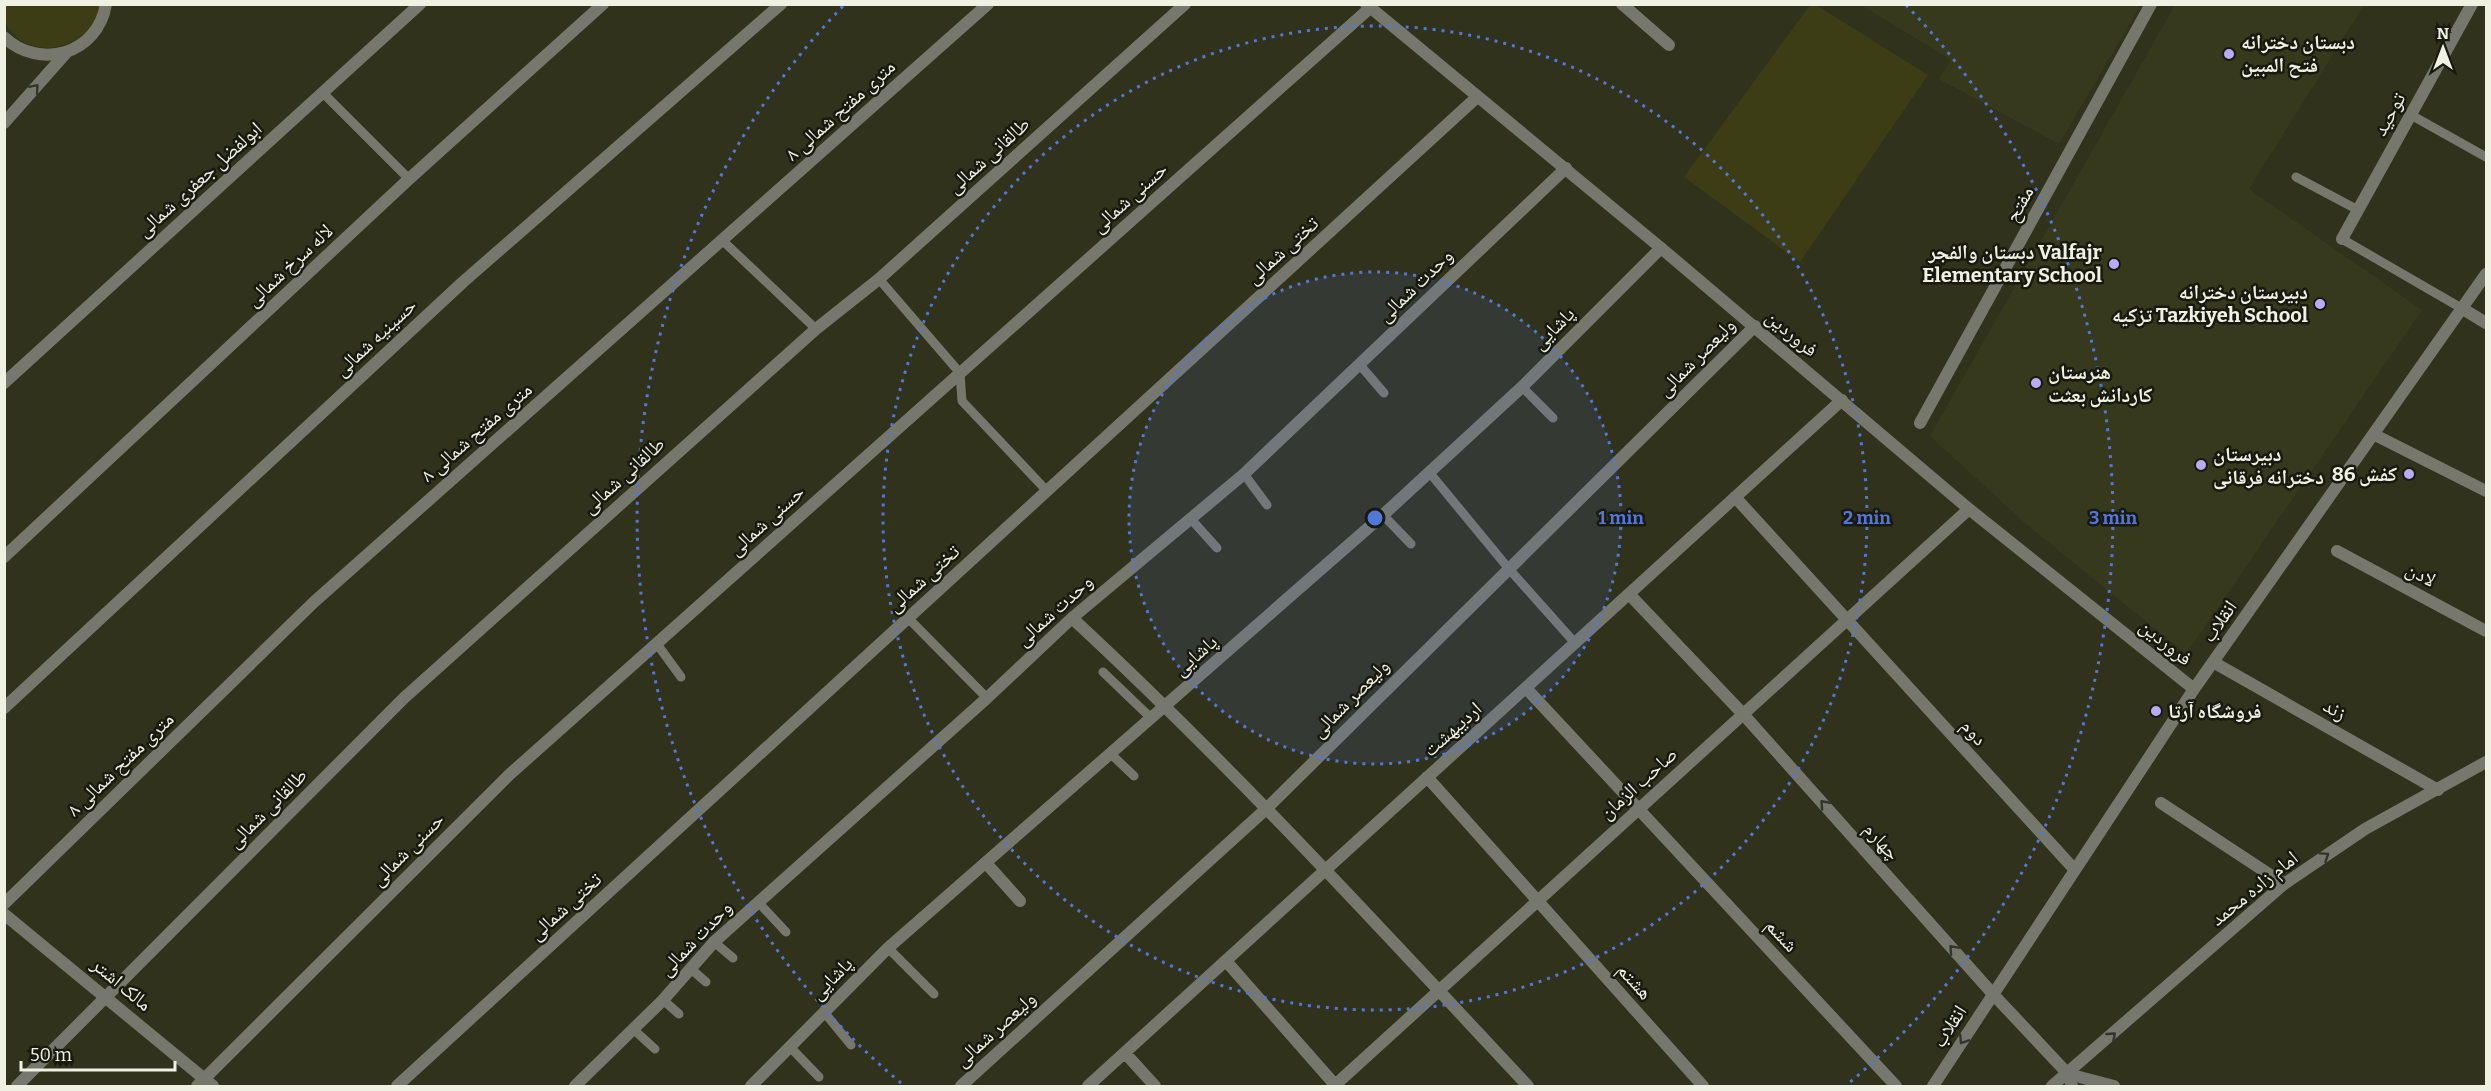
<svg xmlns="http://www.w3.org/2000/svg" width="2491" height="1091" font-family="Bitter,'Noto Naskh Arabic',serif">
  <rect width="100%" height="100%" fill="#30321c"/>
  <path fill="#37391c" d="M1861,5L2141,4V5L2059,144L1939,79L1951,60Z
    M2175,5H2364L2249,189L2422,310L2186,654L2026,524L1930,436Z"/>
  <path fill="#3c3d14" d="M5,5H101C93,49 27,66 5,22Z
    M1810,5H1816L1928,75L1800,262L1684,177Z"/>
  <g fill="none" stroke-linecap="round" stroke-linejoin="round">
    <path stroke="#77786d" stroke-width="9" d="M323,93L409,179
      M2411,115L2486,157
      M2296,177L2358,210
      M2342,239L2463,309
      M723,241L816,329
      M879,279L960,373L962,401L1047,491
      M1360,365L1384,393
      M1522,387L1553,418
      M1429,472L1509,569L1575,643
      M1244,474L1267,505
      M1383,515L1411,544
      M1190,518L1217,548
      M908,618L987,698
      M657,644L681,677
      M1103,672L1151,718
      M1112,755L1134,776
      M759,903L786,932
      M714,942L733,958
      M888,948L934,994
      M691,969L706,982
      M663,1000L679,1014
      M824,1012L851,1045
      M633,1029L655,1049
      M790,1047L819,1077"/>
    <path stroke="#77786d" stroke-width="12" d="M1622,4L1669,45
      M2342,239L2472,4
      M2463,309L2486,323
      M4,383L420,4
      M1920,423L2151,4
      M2375,435L2486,491
      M1735,497L2074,869
      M2337,551L2486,631
      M4,557L409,179L603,4
      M1629,594L1743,714L1992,993
      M1072,618C1232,766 1379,927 1528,1086
      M2213,662L2438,790
      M1526,688L1896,1086
      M4,708L463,282L781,4
      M1427,777L1703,1086
      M2161,803L2284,884
      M986,863L1020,901
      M4,904L314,602L988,4
      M1226,961L1336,1086
      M1125,1053L1155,1086
      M2068,1074L2114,1086
      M17,1086L404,698L816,329L879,279L1185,4
      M197,1086L509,775L1370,8
      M397,1086L1476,98
      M575,1086L663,1000L714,942L987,698L1072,618L1244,474L1566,168
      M751,1086L888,948L1383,515L1522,387L1661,248
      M961,1086L1265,810L1755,326
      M1088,1086L1842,400
      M1334,1086L1969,509"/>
    <path stroke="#77786d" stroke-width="12" d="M1366,4L1661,248L1969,509L2194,689
      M4,37C40,71 98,54 106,4
      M4,123L66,53
      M4,914L213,1086
      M1992,993L2068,1074L2072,1086
      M1933,1086L2194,689L2486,274
      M2052,1086L2284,884L2365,829L2486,762"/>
  </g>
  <defs><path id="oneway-chevron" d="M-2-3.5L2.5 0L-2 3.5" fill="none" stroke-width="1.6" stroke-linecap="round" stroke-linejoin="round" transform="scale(1.5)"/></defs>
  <g stroke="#34362b">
    <use href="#oneway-chevron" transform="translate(35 88) rotate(-49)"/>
    <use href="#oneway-chevron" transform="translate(1824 804) rotate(-132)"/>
    <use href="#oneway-chevron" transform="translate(2325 856) rotate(-34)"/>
    <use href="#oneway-chevron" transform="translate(1953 949) rotate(-132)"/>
    <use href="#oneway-chevron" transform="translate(2112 1036) rotate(-41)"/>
    <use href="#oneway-chevron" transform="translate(1963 1040) rotate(123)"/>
  </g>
  <circle cx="1375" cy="518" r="246" fill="#5277db" fill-opacity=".12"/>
  <g fill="none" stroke="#5277db" stroke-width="3" stroke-dasharray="3 6">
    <circle cx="1375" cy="518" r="246"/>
    <circle cx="1375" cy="518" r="492"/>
    <path d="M901 1083A738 738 0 0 1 844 5M1906 5A738 738 0 0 1 1849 1083"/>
  </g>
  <g fill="#b8abf7" stroke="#18190f" stroke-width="2">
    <circle cx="2229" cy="54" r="6"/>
    <circle cx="2114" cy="264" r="6"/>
    <circle cx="2320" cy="304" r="6"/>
    <circle cx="2036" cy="383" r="6"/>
    <circle cx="2201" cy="465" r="6"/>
    <circle cx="2409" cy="474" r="6"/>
    <circle cx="2156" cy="711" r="6"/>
  </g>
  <g text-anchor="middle" stroke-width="5" stroke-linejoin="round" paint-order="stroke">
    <g font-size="20" font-weight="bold" fill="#eff1e3" stroke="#18190f" text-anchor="start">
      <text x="2241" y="49">دبستان دخترانه<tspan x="2241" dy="23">فتح المبین</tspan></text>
      <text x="2102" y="259" text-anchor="end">دبستان والفجر Valfajr<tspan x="2102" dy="23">Elementary School</tspan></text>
      <text x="2308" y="299" text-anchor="end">دبیرستان دخترانه<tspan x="2308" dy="23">تزكيه Tazkiyeh School</tspan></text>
      <text x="2048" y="379">هنرستان<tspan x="2048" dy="23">کاردانش بعثت</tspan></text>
      <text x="2213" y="461">دبیرستان<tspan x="2213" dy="23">دخترانه فرقانی</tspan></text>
      <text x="2397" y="481" text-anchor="end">کفش 86</text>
      <text x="2168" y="718">فروشگاه آرتا</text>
    </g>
    <g font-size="20" fill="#eff1e3" stroke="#18190f">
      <text transform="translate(840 110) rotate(-42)" y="7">۸ متری مفتح شمالی</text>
      <text transform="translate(2389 114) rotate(-61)" y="7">توحید</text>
      <text transform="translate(988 155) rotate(-42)" y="7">طالقانی شمالی</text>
      <text transform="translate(199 179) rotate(-42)" y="7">ابولفضل جعفری شمالی</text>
      <text transform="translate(1129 197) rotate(-42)" y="7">حسنی شمالی</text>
      <text transform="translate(2019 204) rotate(-61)" y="7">مفتح</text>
      <text transform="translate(1282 250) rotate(-42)" y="7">تختی شمالی</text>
      <text transform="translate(289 265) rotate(-43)" y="7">لاله سرخ شمالی</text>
      <text transform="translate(1415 285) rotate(-44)" y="7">وحدت شمالی</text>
      <text transform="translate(1553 328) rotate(-45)" y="7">پاشایی</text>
      <text transform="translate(1792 333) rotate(40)" y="7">فروردین</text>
      <text transform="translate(375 337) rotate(-43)" y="7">حسینیه شمالی</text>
      <text transform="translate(1696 357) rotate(-45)" y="7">ولیعصر شمالی</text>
      <text transform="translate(476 432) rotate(-41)" y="7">۸ متری مفتح شمالی</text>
      <text transform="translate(623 475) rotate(-42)" y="7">طالقانی شمالی</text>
      <text transform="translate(766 520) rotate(-42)" y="7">حسنی شمالی</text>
      <text transform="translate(2421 574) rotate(28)" y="7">لادن</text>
      <text transform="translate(923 578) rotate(-42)" y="7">تختی شمالی</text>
      <text transform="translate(1054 610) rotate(-42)" y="7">وحدت شمالی</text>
      <text transform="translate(2219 621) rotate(-55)" y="7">انقلاب</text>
      <text transform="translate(2166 642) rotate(39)" y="7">فروردین</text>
      <text transform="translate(1195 655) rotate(-41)" y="7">پاشایی</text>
      <text transform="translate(1350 698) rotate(-45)" y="7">ولیعصر شمالی</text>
      <text transform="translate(2335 709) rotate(30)" y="7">زند</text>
      <text transform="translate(1452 729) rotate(-42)" y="7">اردیبهشت</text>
      <text transform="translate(1974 732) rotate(48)" y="7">دوم</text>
      <text transform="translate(120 764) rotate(-44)" y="7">۸ متری مفتح شمالی</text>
      <text transform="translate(1638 783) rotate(-42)" y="7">صاحب الزمان</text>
      <text transform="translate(267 808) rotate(-45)" y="7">طالقانی شمالی</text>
      <text transform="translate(1882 841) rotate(48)" y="7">چهارم</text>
      <text transform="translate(407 849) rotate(-45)" y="7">حسنی شمالی</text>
      <text transform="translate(2254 888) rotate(-39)" y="7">امام زاده محمد</text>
      <text transform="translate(565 906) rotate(-42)" y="7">تختی شمالی</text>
      <text transform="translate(1782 935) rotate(47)" y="7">ششم</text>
      <text transform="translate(695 938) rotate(-46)" y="7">وحدت شمالی</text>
      <text transform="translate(831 978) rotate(-45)" y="7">پاشایی</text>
      <text transform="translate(1635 981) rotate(48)" y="7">هشتم</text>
      <text transform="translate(122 984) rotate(40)" y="7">مالک اشتر</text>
      <text transform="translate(1949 1026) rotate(-57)" y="7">انقلاب</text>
      <text transform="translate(995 1029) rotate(-42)" y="7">ولیعصر شمالی</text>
    </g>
  </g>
  <circle cx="1375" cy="518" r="9" fill="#5277db" stroke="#18190f" stroke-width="3"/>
  <g font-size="18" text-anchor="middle" font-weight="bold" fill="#5277db" stroke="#18190f" stroke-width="5" stroke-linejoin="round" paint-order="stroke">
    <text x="1621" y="524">1 min</text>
    <text x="1867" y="524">2 min</text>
    <text x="2113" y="524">3 min</text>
  </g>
  <rect width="2491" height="1091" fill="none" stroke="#eff1e3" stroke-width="12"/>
  <g transform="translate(2443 48)" stroke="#18190f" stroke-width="4.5" paint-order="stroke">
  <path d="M0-4.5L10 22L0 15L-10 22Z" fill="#eff1e3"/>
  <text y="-9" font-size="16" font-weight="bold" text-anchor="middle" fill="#eff1e3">N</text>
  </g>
  <path d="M21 1061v9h154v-9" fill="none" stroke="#eff1e3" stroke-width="3"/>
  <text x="30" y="1061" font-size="18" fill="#eff1e3" stroke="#18190f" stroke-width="4.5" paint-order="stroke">50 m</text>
</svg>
